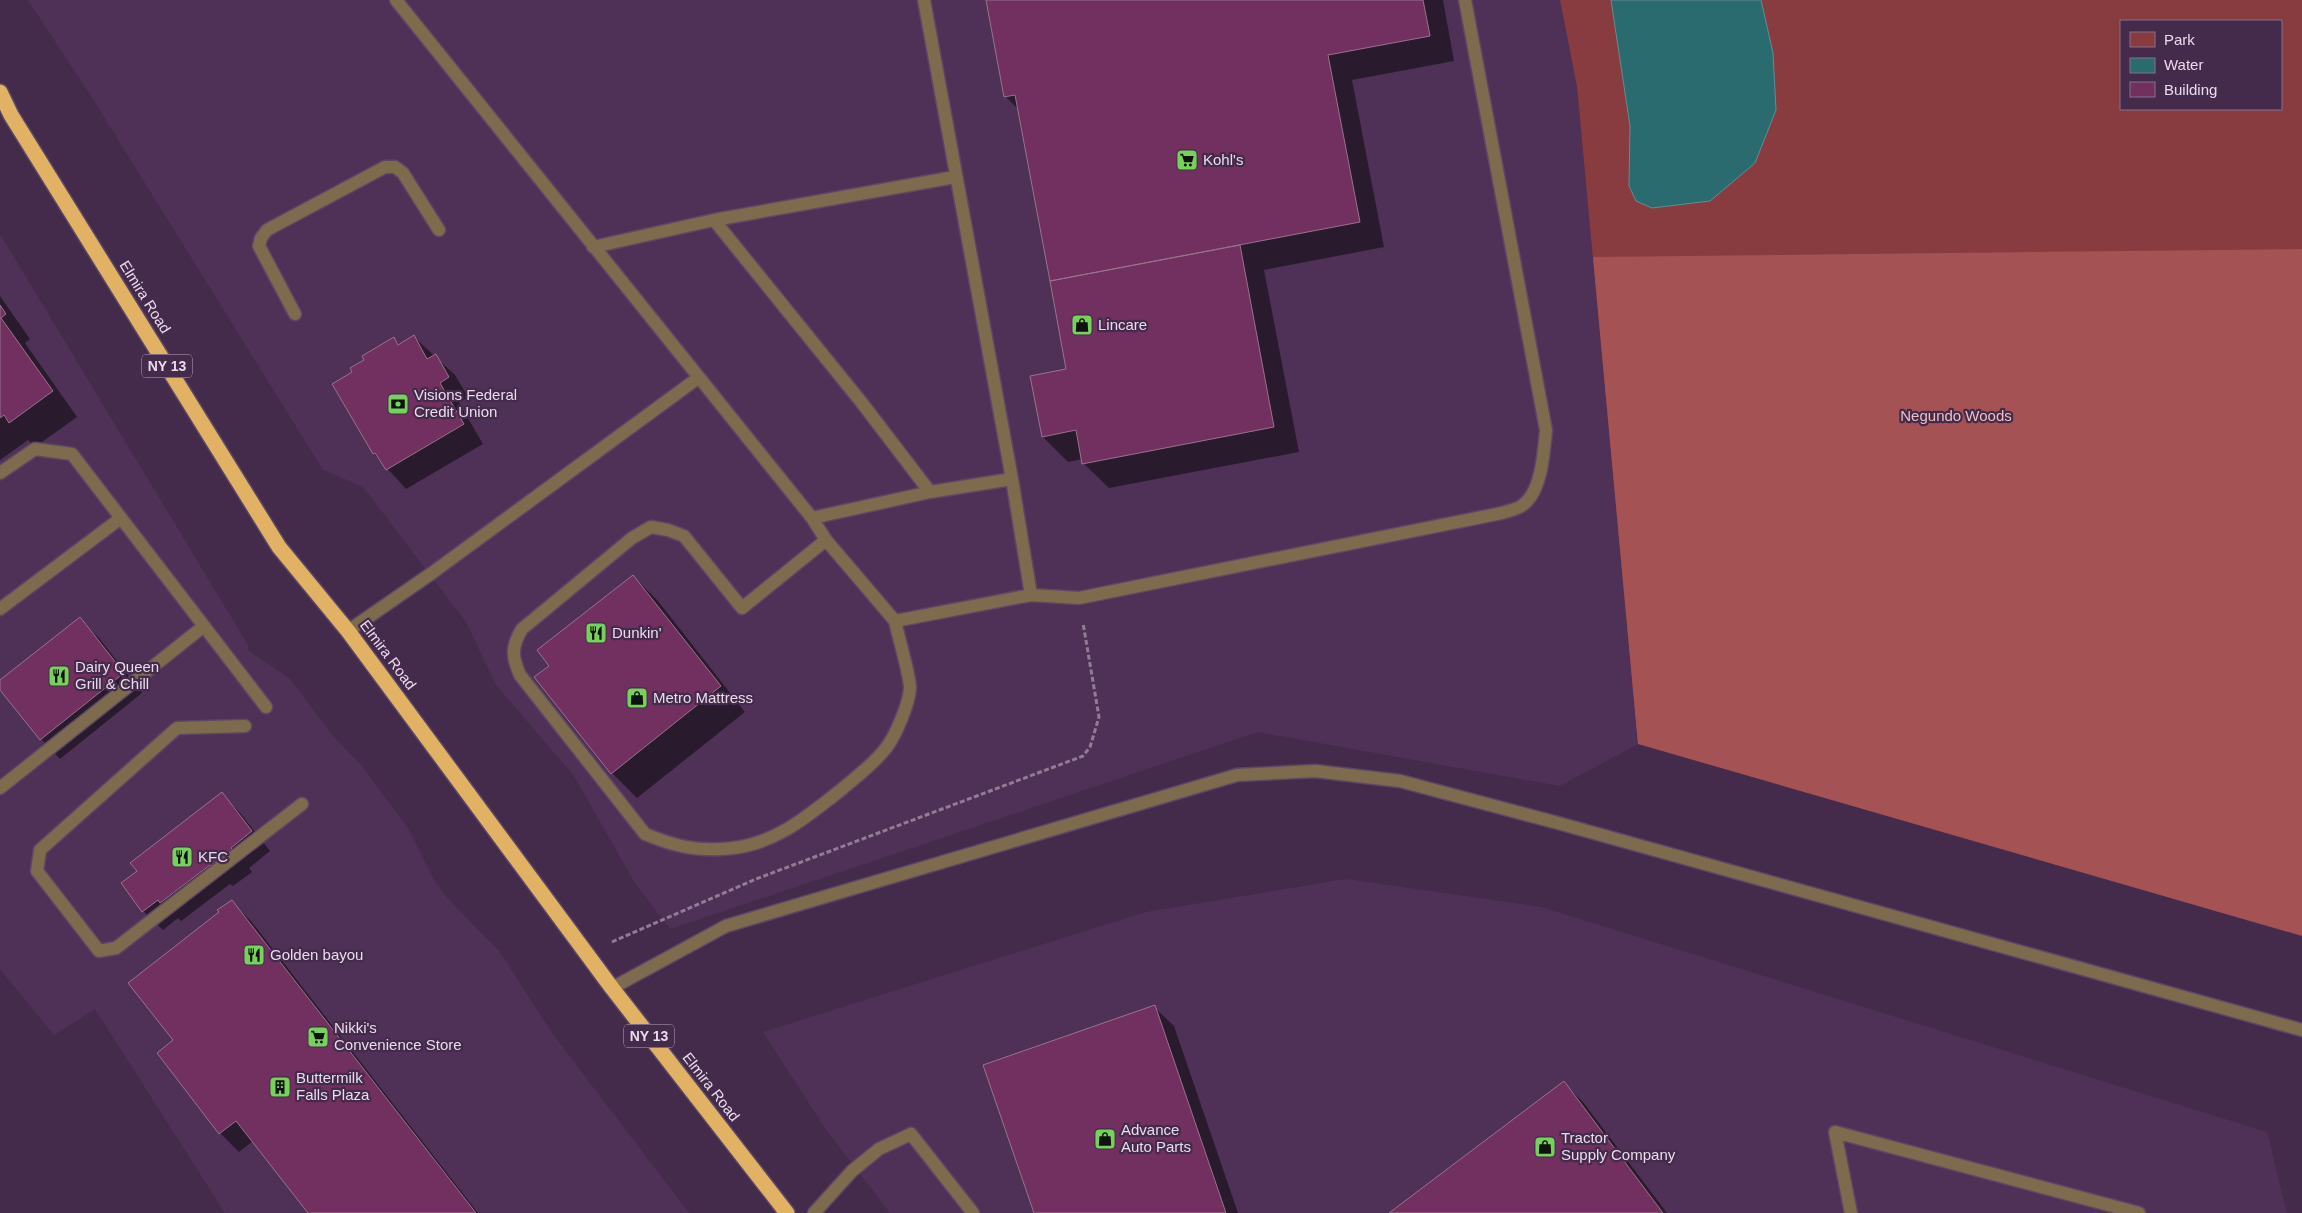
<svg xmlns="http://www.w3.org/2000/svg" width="2302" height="1213" font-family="Helvetica,sans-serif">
  <rect width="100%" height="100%" fill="#442b4b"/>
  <path fill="#4f3157" d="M28,0H1560L1577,87L1638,744L1560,786L1258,732L670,929L635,883L574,776L496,685L466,622L363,487L323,470L91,96Z
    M0,234L248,645V650L290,679L332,735L361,765L408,828L435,882L450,901L500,952L552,1033L689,1213H225L95,1009L54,1035L0,969Z
    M1346,879L1541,907L2267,1132L2287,1213H890L825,1128L763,1032L1146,912Z"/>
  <path fill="#883c40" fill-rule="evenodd" d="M1560,0H2302V842L1638,744L1577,87ZM2121,21H2281V109H2121Z"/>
  <path fill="#a55255" d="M2302,249V936L1638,744L1593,257Z"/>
  <path fill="#296b6e" stroke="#638c94" d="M1611,0H1761L1773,53L1776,110L1755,163L1710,201L1652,208L1636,201L1629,186L1630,126Z"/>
  <path fill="#0007" d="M987,0H1443L1454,61L1352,80L1384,247L1264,270L1299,452L1109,488L1083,463V459L1068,462L1043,437L1068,370L1019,110L1006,97Z
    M0,296L30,339L25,343L77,417L35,447L28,440L0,460Z
    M414,337L455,375L468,397L459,403L483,444L406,489L374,454L354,373L394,339L400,345Z
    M633,576L658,601L745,712L637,798L612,773L551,666Z
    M79,619L99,638L142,693L60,759L41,739L0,688V682Z
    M222,794L241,814L270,851L249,868L252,872L233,886L230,884L181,921L178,918L163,930L143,911L139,871Z
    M232,902L251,921L478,1213H310L253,1141L239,1152L220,1133L174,1040Z
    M1154,1007L1174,1026L1238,1213H1035Z
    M1564,1083L1583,1102L1667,1213H1391Z"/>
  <path fill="#71305f" stroke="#9a728d" d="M986,0H1423L1430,36L1328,55L1360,222L1050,281L1015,95L1004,97Z
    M1240,245L1274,427L1082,464L1076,430L1042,437L1030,376L1066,369L1050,281Z
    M0,305L6,314L1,318L53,391L9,423L4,415L0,418Z
    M414,335L427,359L436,354L449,377L440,383L464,424L386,470L375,453L373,454L332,384L352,372L350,368L364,360L362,356L394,337L398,345Z
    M633,575L721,686L611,774L534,677L549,666L537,650Z
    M80,617L124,673L40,740L0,690V680Z
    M222,792L252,831L231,848L234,852L213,868L210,865L160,903L158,900L142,912L121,883L137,871L130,863Z
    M232,900L245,917L476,1213H308L236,1121L219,1134L157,1053L173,1040L128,983L219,912L217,910Z
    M1155,1005L1226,1213H1034L983,1065Z
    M1564,1081L1663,1213H1389Z"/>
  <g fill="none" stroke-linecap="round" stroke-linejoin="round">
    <g stroke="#5e4765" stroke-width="15">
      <path id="lane" d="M396,0L812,518L826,540L895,621L1031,595L1079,598L1502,513C1508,511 1519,509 1524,504C1542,490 1544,450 1546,430L1465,0
        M924,0L1012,479L1031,595
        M714,220L862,403L930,492
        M593,247L714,220L955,177
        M295,314L259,246L261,238L267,230L385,167H395L403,173L439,230
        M0,473L35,449L72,454L266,707
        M812,518L930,492L1012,479
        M826,540L742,608L684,536L668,530L651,527L632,538L522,629C511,647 512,657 520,675L645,834C676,847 700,852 733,848C777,843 809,815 842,789C857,776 874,764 886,748C896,735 909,704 910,688C910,675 898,636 895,621
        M0,609L121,518
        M348,631L432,573L698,378
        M245,726L177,728L40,850L37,871L99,951L116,948L302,804
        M0,788L204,626
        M612,988L726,926L1237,775L1315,771L1400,781L1558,823L2302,1030
        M814,1213L852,1171L879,1149L911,1134L973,1213
        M1851,1213L1835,1132L2139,1213"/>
    </g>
    <g stroke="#5e4765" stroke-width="18">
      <path id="highway" d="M0,92L11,115L279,547L348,631L612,988L787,1213"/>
    </g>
    <path stroke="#917c96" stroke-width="3" stroke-dasharray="5 2.5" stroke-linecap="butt" d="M612,942L756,879L1083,756L1090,747L1099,717L1083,623"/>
    <use href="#lane" stroke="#7e6b4d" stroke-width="12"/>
    <use href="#highway" stroke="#e1b264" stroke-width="15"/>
  </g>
  <defs>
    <g id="supermarket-square" transform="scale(1.125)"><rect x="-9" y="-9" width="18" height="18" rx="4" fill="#76d25a" stroke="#442b4b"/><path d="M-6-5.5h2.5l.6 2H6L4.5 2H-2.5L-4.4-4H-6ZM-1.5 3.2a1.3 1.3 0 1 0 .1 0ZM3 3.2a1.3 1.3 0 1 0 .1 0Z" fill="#111"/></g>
    <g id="shop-square" transform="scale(1.125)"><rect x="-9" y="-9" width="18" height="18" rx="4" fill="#76d25a" stroke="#442b4b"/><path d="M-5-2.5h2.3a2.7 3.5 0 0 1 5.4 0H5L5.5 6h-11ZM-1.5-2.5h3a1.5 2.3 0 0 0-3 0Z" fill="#111"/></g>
    <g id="bank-square" transform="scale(1.125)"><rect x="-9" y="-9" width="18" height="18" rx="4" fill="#76d25a" stroke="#442b4b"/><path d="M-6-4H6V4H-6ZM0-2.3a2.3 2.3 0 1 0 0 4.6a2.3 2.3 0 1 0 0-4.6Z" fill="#111"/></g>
    <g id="restaurant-square" transform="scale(1.125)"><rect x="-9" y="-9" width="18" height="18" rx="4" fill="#76d25a" stroke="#442b4b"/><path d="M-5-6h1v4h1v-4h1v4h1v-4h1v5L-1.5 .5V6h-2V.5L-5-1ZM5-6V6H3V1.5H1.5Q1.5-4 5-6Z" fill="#111"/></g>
    <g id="building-square" transform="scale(1.125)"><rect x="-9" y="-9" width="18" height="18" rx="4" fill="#76d25a" stroke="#442b4b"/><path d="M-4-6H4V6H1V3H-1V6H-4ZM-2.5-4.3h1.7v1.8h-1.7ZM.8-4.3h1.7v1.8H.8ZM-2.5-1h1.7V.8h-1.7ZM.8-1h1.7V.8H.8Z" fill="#111"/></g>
  </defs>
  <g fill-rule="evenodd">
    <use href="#supermarket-square" x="1187" y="160"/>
    <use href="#shop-square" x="1082" y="325"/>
    <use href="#bank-square" x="398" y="404"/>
    <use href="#restaurant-square" x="596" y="633"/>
    <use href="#restaurant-square" x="59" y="676"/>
    <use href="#shop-square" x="637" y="698"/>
    <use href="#restaurant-square" x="182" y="857"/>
    <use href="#restaurant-square" x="254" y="955"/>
    <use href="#supermarket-square" x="318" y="1037"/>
    <use href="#building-square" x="280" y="1087"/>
    <use href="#shop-square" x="1105" y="1139"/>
    <use href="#shop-square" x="1545" y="1147"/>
  </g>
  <g text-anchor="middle" stroke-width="4.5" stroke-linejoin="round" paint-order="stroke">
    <g fill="#442b4b" stroke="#b8a6bc" stroke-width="1">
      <rect x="142" y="354.5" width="50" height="23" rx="4"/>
      <rect x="624" y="1024.5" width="50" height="23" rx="4"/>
    </g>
    <g font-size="14" font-weight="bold" fill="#e9daed">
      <text x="167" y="371">NY 13</text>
      <text x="649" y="1041">NY 13</text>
    </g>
    <g font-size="15" fill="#e9daed" stroke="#442b4b" text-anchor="start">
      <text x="1203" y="165">Kohl's</text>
      <text x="1098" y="330">Lincare</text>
      <text x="414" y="400">Visions Federal<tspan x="414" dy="17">Credit Union</tspan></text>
      <text x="612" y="638">Dunkin'</text>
      <text x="75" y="672">Dairy Queen<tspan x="75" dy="17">Grill &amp; Chill</tspan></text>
      <text x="653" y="703">Metro Mattress</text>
      <text x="198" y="862">KFC</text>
      <text x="270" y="960">Golden bayou</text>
      <text x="334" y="1033">Nikki's<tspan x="334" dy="17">Convenience Store</tspan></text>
      <text x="296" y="1083">Buttermilk<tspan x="296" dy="17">Falls Plaza</tspan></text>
      <text x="1121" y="1135">Advance<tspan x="1121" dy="17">Auto Parts</tspan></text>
      <text x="1561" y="1143">Tractor<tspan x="1561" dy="17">Supply Company</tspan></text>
    </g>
    <g font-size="15" fill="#e9daed" stroke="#442b4b">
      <text transform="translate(145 297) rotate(58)" y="5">Elmira Road</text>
      <text transform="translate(388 655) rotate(53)" y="5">Elmira Road</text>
      <text transform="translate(711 1087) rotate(52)" y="5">Elmira Road</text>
    </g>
    <g font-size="15" fill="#f0bfbf" stroke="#442b4b">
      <text x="1956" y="421">Negundo Woods</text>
    </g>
  </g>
  <rect x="2120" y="20" width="162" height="90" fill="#442b4b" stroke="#86718c"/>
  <rect x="2130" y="32" width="25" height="15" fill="#883c40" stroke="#86718c"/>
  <text x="2164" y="45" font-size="15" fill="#e9daed">Park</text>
  <rect x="2130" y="58" width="25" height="15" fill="#296b6e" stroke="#86718c"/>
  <text x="2164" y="70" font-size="15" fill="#e9daed">Water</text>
  <rect x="2130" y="82" width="25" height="15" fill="#71305f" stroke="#86718c"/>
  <text x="2164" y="95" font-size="15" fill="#e9daed">Building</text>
</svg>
